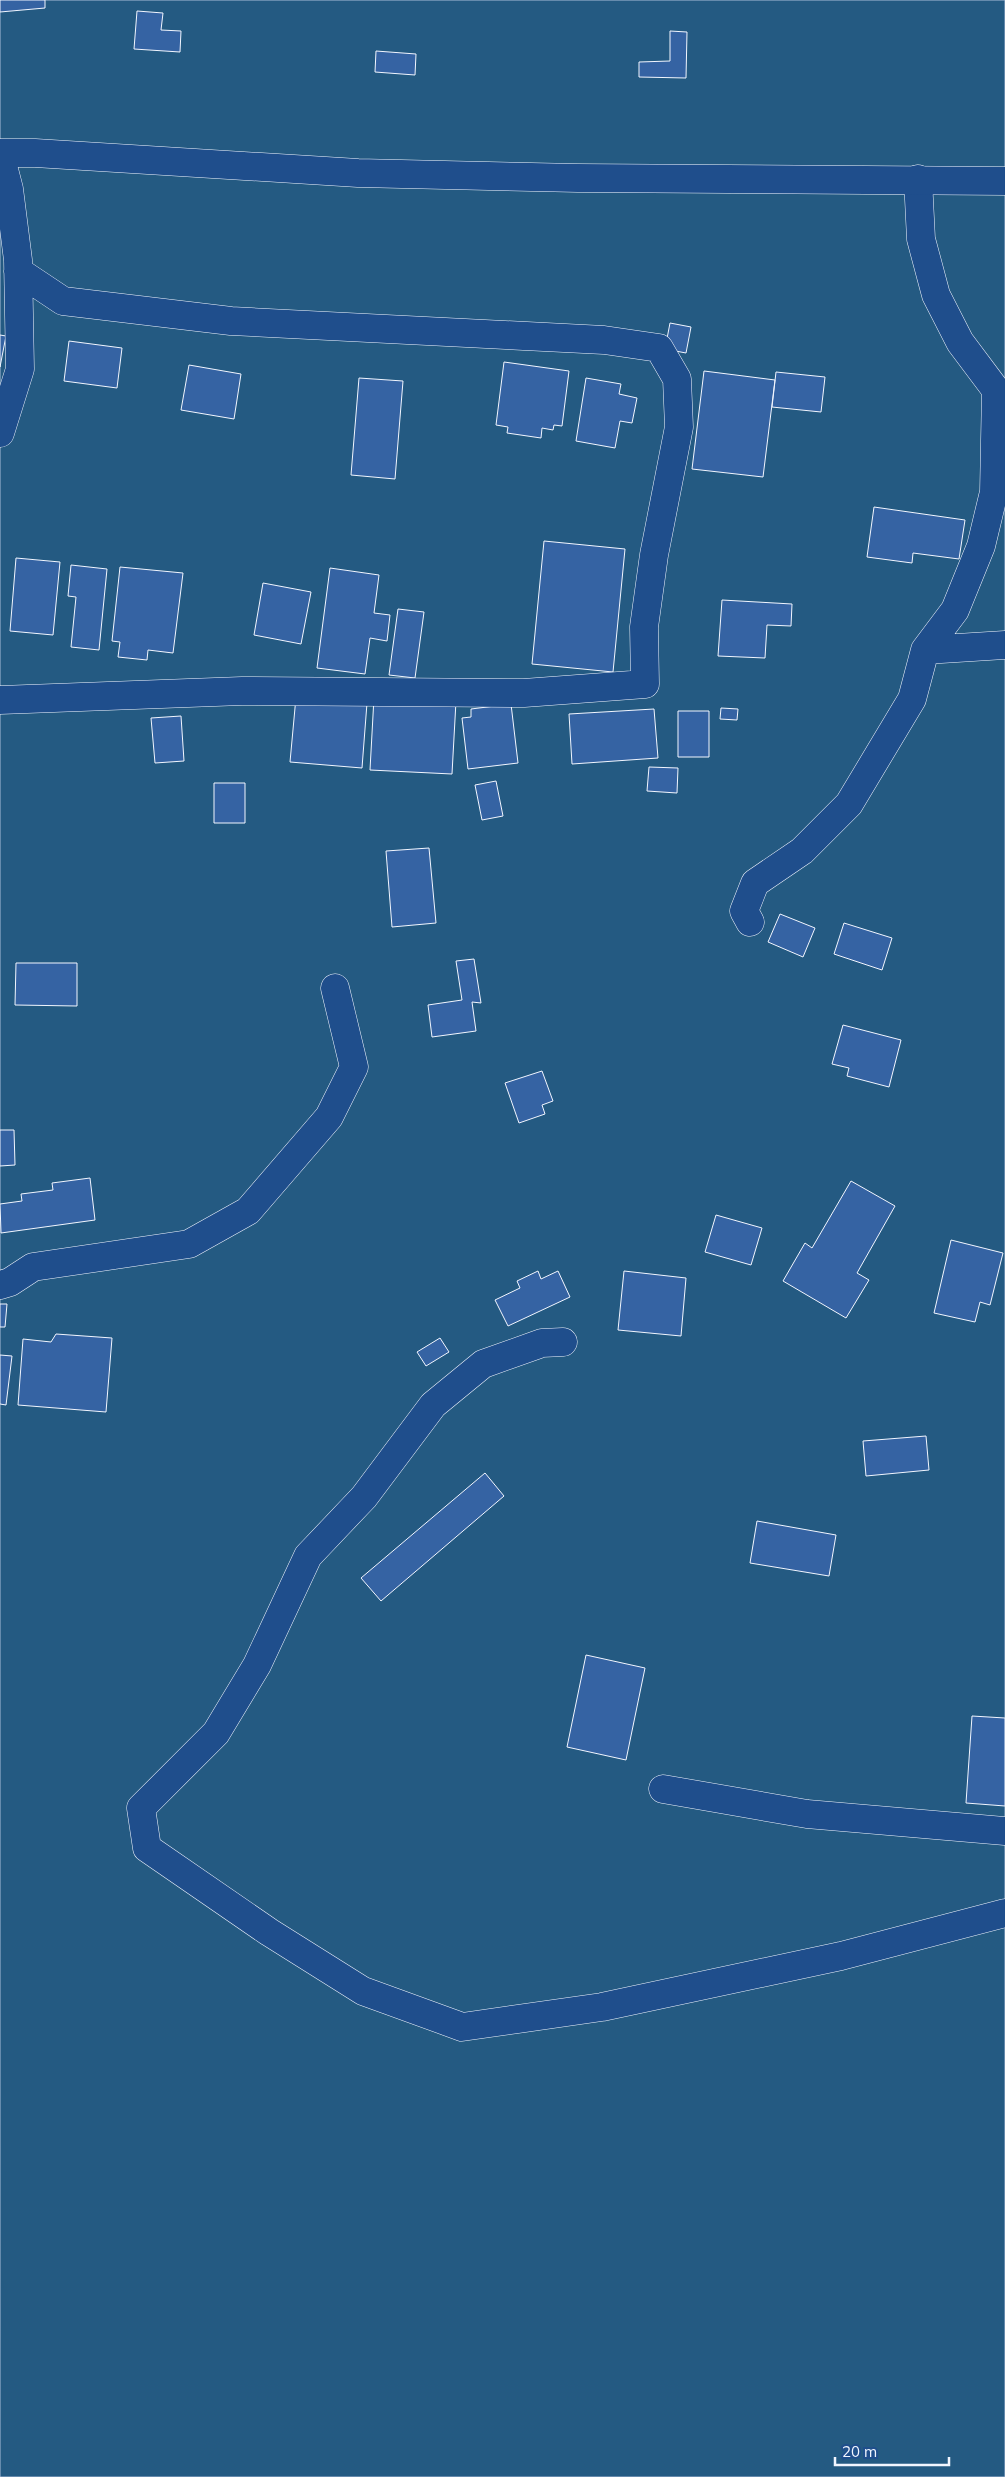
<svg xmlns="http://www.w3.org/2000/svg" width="1005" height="2477" font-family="Mulish,sans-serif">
  <rect width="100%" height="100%" fill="#1f4e8c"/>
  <path fill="#245a82" stroke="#a8bbd7" d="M0,0H1005V2477H0Z"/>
  <path fill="#3563a3" stroke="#f2f6ff" d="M0,0H45V8L0,12Z
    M137,11L163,13L161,30L181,31L180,52L134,49Z
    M670,31L687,32L686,78L639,77V62L670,61Z
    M376,51L416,54L415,75L375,72Z
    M670,323L691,327L686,353L665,349Z
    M0,335L6,336L0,367Z
    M69,341L122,348L117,388L64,381Z
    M504,362L569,371L562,426L554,425L553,430L542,428L541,438L507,433L508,427L496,425Z
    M189,365L241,374L234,419L181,410Z
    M704,371L775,380L763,477L692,469Z
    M776,372L825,377L821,412L772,407Z
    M359,378L403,381L395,479L351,475Z
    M586,378L621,384L619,394L637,398L632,423L620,421L615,448L576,441Z
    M874,507L965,520L959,559L913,553L912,563L867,557Z
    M544,541L625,549L613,672L532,664Z
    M16,558L60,562L53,635L10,631Z
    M71,565L107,569L99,650L71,647L76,597L68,596Z
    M120,567L183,573L173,653L148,650L147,660L118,657L120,642L112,641Z
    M330,568L379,575L374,613L390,615L387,641L370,638L365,674L317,668Z
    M263,583L311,592L301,644L254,635Z
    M722,600L792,604L791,626L767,625L765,658L718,656Z
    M398,609L424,612L415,678L389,675Z
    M296,697L367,703L362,768L290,762Z
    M374,697L456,701L452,774L370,770Z
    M511,704L518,763L468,769L462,718L471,717V709Z
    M721,708L738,709L737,720L720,719Z
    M654,709L658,758L572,764L569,714Z
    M678,711H709V757H678Z
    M181,716L184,761L155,763L151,718Z
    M649,767L678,768L677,793L647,791Z
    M496,781L503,816L482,820L475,785Z
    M214,783H245V823H214Z
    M429,848L436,923L392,927L386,851Z
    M780,914L815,928L803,957L768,942Z
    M844,923L892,938L882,970L834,954Z
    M474,959L481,1003L472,1002L476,1031L432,1037L428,1005L462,1000L456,961Z
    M16,963H77V1006L15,1005Z
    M843,1025L901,1040L889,1087L847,1076L849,1068L832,1064Z
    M542,1071L553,1101L542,1105L545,1114L519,1123L505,1083Z
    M0,1130H14L15,1165L0,1166Z
    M90,1178L95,1220L1,1233L0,1204L22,1201L21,1194L53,1190L52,1183Z
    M851,1181L895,1206L857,1273L869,1280L846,1318L783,1281L805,1243L812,1248Z
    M716,1215L762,1228L751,1265L705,1252Z
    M951,1240L1003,1253L990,1305L980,1302L975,1322L934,1313Z
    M538,1271L541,1279L558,1271L570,1297L508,1326L495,1300L520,1288L517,1281Z
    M624,1271L686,1278L681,1336L618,1330Z
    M0,1304H7L5,1327H0Z
    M56,1334L112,1338L106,1412L18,1405L23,1339L51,1342Z
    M440,1338L449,1352L426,1366L417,1352Z
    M0,1355L12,1356L6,1405L0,1404Z
    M926,1436L929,1470L866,1476L863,1441Z
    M485,1473L504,1496L381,1601L361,1578Z
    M757,1521L836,1535L829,1576L750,1563Z
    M586,1655L645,1668L626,1760L567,1747Z
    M972,1716L1005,1718V1806L966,1803Z"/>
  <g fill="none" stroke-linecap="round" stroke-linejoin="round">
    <g stroke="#f2f6ff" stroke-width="29">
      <path id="minor" d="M0,154L9,189L18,260L20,369L0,433
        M925,650L1005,645
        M0,700L242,691L524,693L645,684L644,627L654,555L679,427L677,379L659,348L604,340L231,321L63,301L18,271
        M750,922L744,911L755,883L802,851L849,804L912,699L925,650L955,610L981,546L994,492L996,390L960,342L936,295L921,239L918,179
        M0,1285L10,1282L33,1267L189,1244L248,1211L329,1117L354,1067L335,988
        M563,1342L542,1343L483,1364L433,1405L364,1497L308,1556L257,1665L216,1733L141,1808L147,1848L269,1932L363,1991L462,2027L602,2007L841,1956L1005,1913
        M663,1789L807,1814L1005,1831"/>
    </g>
    <g stroke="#f2f6ff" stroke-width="29">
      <path id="primary" d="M0,153H35L358,173L578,178L1005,181"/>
    </g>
    <use href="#minor" stroke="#1f4e8c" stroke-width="28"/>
    <use href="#primary" stroke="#1f4e8c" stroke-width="28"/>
  </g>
  <path d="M835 2457v8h114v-8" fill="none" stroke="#f2f6ff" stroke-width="2.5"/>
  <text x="842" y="2457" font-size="15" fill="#f2f6ff" stroke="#1f4e8c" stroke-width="4" paint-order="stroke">20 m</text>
</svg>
